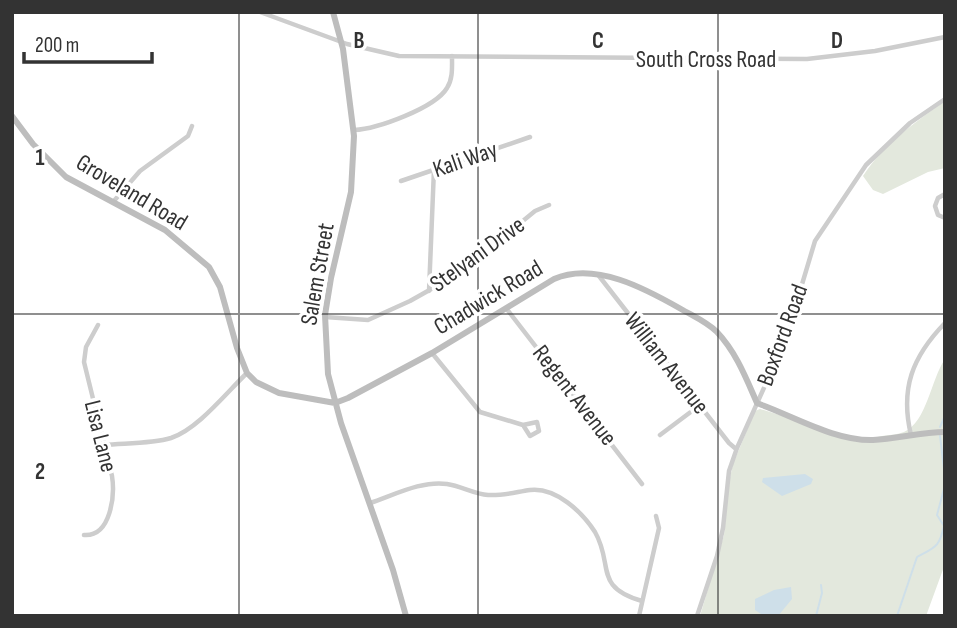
<svg xmlns="http://www.w3.org/2000/svg" width="957" height="628" font-family="'Sofia Sans Condensed',sans-serif">
  <rect width="100%" height="100%" fill="#fff"/>
  <path fill="#e3e8dd" d="M945,101V168L928,172L883,194L873,190L863,176C884,144 914,123 945,101Z
    M945,359V564L926,616H700L724,535L729,482L733,464L755,411L760,409L867,442C879,433 891,437 904,432C927,422 931,379 945,359Z"/>
  <path fill="#cedfe9" d="M805,474L813,479L811,484L782,496L762,482L763,478Z
    M791,587L792,599L778,616H764L755,610V599L774,590Z"/>
  <g fill="none" stroke-linecap="round" stroke-linejoin="round">
    <path stroke="#cedfe9" stroke-width="2" d="M940,427L945,416
      M940,436L945,477
      M816,616L822,593L821,585
      M897,616L917,557C935,547 939,548 944,526L937,515L945,485"/>
    <path stroke="#cdcdcd" stroke-width="4.5" d="M260,12L347,44L399,56L807,59L875,51L945,37
      M354,130C377,129 435,108 447,88C453,79 452,67 452,56
      M401,181L530,137
      M945,194L938,198L935,206L938,215L945,218
      M113,202L140,171L188,136L192,126
      M599,276L729,443L736,449
      M429,291L434,169
      M506,308L642,484
      M325,317L368,320L410,301L458,274L535,211L549,205
      M432,353L480,412L523,425L530,436L539,431L537,422L523,425
      M660,435L700,405
      M911,435C900,389 912,357 945,323
      M104,445C125,443 151,444 171,438C198,429 226,393 247,373
      M370,503C392,496 422,480 447,484C461,486 474,494 488,495C503,496 516,492 530,490C556,487 582,512 595,532C614,565 593,587 642,601
      M84,535C111,537 115,495 112,476L84,362L86,347L98,325
      M639,616L659,528L656,516
      M697,616L717,556L723,528L729,471L737,448L785,341L815,241L866,165L910,123L945,99"/>
    <path stroke="#bdbdbd" stroke-width="6" d="M333,12L343,49L354,136L351,192L331,278L325,315L328,374L341,423L393,570L406,616
      M12,116L33,144L66,177L165,230L209,267L220,287L237,348L247,373L256,382L279,393L335,403L348,398L432,353L554,279C595,261 646,289 681,309C693,316 707,322 717,332C736,352 746,378 757,403L762,405C797,418 836,441 873,440C897,439 921,432 945,432"/>
  </g>
  <path fill="none" stroke="#333" stroke-width="2" stroke-opacity="0.55" d="M239,12V616M478,12V616M718,12V616M12,314H945"/>
  <g text-anchor="middle" stroke-width="7" stroke-linejoin="round" paint-order="stroke">
    <g font-size="24" fill="#333" stroke="#fff">
      <text x="706" y="67">South Cross Road</text>
      <text transform="translate(465 159) rotate(-19)" y="8">Kali Way</text>
      <text transform="translate(132 192) rotate(31)" y="8">Groveland Road</text>
      <text transform="translate(477 254) rotate(-36)" y="8">Stelyani Drive</text>
      <text transform="translate(317 274) rotate(-80)" y="8">Salem Street</text>
      <text transform="translate(488 297) rotate(-31)" y="8">Chadwick Road</text>
      <text transform="translate(782 335) rotate(-70)" y="8">Boxford Road</text>
      <text transform="translate(667 363) rotate(52)" y="8">William Avenue</text>
      <text transform="translate(575 395) rotate(52)" y="8">Regent Avenue</text>
      <text transform="translate(101 436) rotate(76)" y="8">Lisa Lane</text>
    </g>
  </g>
  <g font-size="23" text-anchor="middle" font-weight="bold" fill="#333" stroke="#fff" stroke-width="7" stroke-linejoin="round" paint-order="stroke">
    <text x="359" y="48">B</text>
    <text x="598" y="48">C</text>
    <text x="837" y="48">D</text>
    <text x="40" y="165">1</text>
    <text x="40" y="479">2</text>
  </g>
  <rect width="957" height="628" fill="none" stroke="#333333" stroke-width="28"/>
  <path d="M24 52v10h128v-10" fill="none" stroke="#333333" stroke-width="3.5"/>
  <text x="35" y="52" font-size="21" fill="#333333" stroke="#ffffff" stroke-width="5" paint-order="stroke">200 m</text>
</svg>
